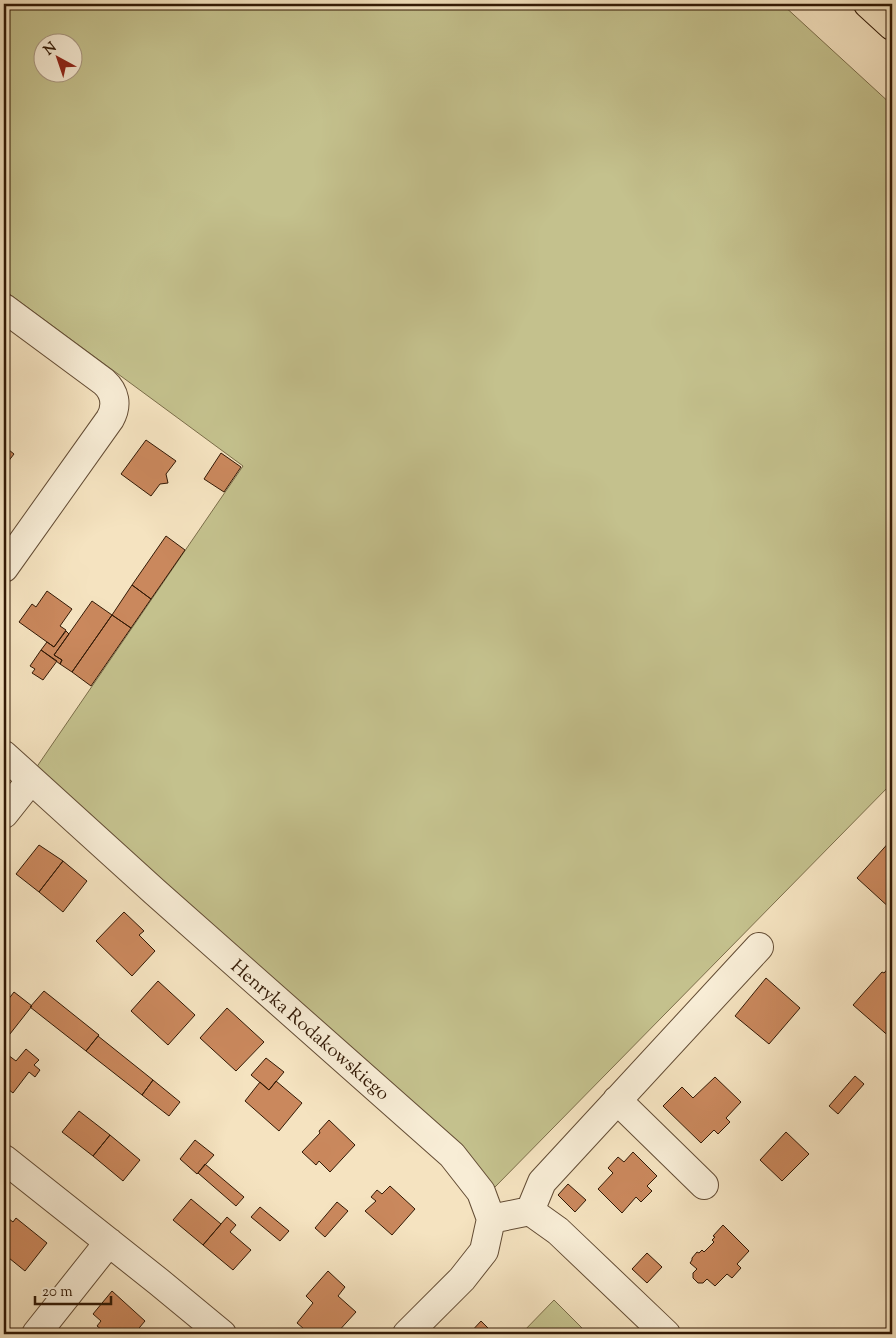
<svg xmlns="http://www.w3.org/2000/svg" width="896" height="1338" font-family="'Sorts Mill Goudy',serif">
  <rect width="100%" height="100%" fill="#f5e3c0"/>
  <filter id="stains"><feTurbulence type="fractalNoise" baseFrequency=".004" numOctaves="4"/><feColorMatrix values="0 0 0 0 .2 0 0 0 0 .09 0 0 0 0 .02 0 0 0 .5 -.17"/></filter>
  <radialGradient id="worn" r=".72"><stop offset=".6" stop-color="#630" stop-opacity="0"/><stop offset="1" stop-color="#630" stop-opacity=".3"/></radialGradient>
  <path fill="#c4c18d" stroke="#7b6d49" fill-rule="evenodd" d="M4,4H782L892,105V783L495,1187L36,768L243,466L4,290ZM42,42H72V72H42Z
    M554,1300L588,1334H521Z"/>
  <path fill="#ca885d" stroke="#321905" d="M146,440L176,461L166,474L168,483L160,484L151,496L121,474Z
    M4,446L14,454L4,467Z
    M221,453L241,467L224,492L204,479Z
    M166,536L185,550L151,599L132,585Z
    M132,585L151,599L131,628L112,615Z
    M47,591L72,609L60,626L66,630L54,647L19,622L32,604L36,607Z
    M92,601L112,615L72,672L60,664L62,660L54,655Z
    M112,615L131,628L91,686L72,672Z
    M66,631L69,634L54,655L62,660L60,664L41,650L47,642L54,647Z
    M41,650L57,661L43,680L32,673L35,669L30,666Z
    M892,839V910L857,878Z
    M39,845L63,861L39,892L16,874Z
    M63,861L87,881L63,912L39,892Z
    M124,912L144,931L139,935L155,951L132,976L96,941Z
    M892,964V1039L853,1005L882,972L884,973Z
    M766,978L800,1008L769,1044L735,1016Z
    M158,981L195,1015L168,1045L131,1011Z
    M44,991L99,1035L86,1051L30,1007Z
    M14,992L32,1006L6,1039L4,1038V1005Z
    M227,1008L264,1042L236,1071L200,1038Z
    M98,1036L153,1080L142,1095L86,1051Z
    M26,1049L39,1060L34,1065L40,1070L35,1077L29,1072L13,1093L4,1086V1052L16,1061Z
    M266,1058L284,1072L269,1090L251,1075Z
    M855,1076L864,1084L838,1114L829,1106Z
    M715,1077L741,1102L726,1118L730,1122L718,1134L714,1130L701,1143L663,1106L682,1087L693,1098Z
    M153,1080L180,1102L169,1116L142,1095Z
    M276,1081L302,1103L279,1131L245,1101L260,1082L269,1090Z
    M79,1111L110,1135L93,1156L62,1132Z
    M329,1120L355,1145L330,1172L319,1161L316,1165L302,1152L320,1133L319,1131Z
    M786,1132L809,1154L782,1181L760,1160Z
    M110,1135L140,1160L123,1181L93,1156Z
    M195,1140L214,1155L197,1174L180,1159Z
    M633,1152L657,1176L647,1186L652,1191L641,1202L636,1197L622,1213L598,1189L613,1173L608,1168L618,1157L624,1162Z
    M205,1164L244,1197L236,1206L198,1173Z
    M568,1184L586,1200L575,1212L558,1195Z
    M390,1186L415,1209L392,1235L365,1211L376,1201L371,1197L377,1190L382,1194Z
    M191,1199L221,1224L203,1245L173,1220Z
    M337,1202L348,1211L325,1237L315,1228Z
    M260,1207L289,1231L280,1241L251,1217Z
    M4,1215L13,1222L16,1218L47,1243L25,1271L4,1254Z
    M227,1217L236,1225L230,1232L251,1250L233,1270L203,1245Z
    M723,1225L749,1251L737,1264L741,1268L732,1278L727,1274L715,1286L707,1279L703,1283H698L693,1278V1273L697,1269L690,1263L692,1260V1258L697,1252L699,1253L702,1250L704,1252L714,1242L712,1240L715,1237L713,1236Z
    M647,1253L662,1267L647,1283L632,1269Z
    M328,1271L345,1287L338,1296L356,1312L336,1334H310L297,1323L313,1303L306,1296Z
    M112,1291L145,1321L134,1334H107L97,1326L101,1321L93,1314Z
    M481,1321L494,1334H467H469Z"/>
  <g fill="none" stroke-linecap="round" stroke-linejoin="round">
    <g stroke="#634c34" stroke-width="30">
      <path id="minor" d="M4,308L104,382C115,392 118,405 110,419L4,568
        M4,755L155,892L452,1155L481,1192L491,1219L484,1251L462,1279L407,1334
        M4,814L31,780
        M617,1100L704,1185
        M4,1159L159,1282L222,1334
        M530,1211L542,1182L759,947
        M491,1219L530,1211L558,1231L666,1334
        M36,1334L109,1242"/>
    </g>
    <g stroke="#321905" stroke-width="30">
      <path id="highway" d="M868,4L892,26"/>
    </g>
    <use href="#minor" stroke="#f8edd6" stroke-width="28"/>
    <use href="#highway" stroke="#f5e3c0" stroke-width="28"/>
  </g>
  <g text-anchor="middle" stroke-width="4" stroke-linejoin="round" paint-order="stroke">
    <g font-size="19" fill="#321905" stroke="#f8edd6">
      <text transform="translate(311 1029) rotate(41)" y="7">Henryka Rodakowskiego</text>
    </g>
  </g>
  <rect width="896" height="1338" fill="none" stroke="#f5e3c0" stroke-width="20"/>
  <rect x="5" y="5" width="886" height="1328" fill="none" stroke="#321905" stroke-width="2.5"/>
  <rect x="10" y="10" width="876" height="1318" fill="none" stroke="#321905"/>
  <g transform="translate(58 58) rotate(320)"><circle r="24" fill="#f8edd6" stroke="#a99882"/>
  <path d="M0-4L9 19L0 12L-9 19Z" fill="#8f2418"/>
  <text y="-8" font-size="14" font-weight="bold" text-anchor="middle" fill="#321905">N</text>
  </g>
  <path d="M35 1296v8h76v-8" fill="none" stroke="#321905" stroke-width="2.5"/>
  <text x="42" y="1296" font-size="15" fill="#321905" stroke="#f8edd6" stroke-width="4" paint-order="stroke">20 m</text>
  <rect width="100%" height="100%" filter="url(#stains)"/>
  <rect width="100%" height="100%" fill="url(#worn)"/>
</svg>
